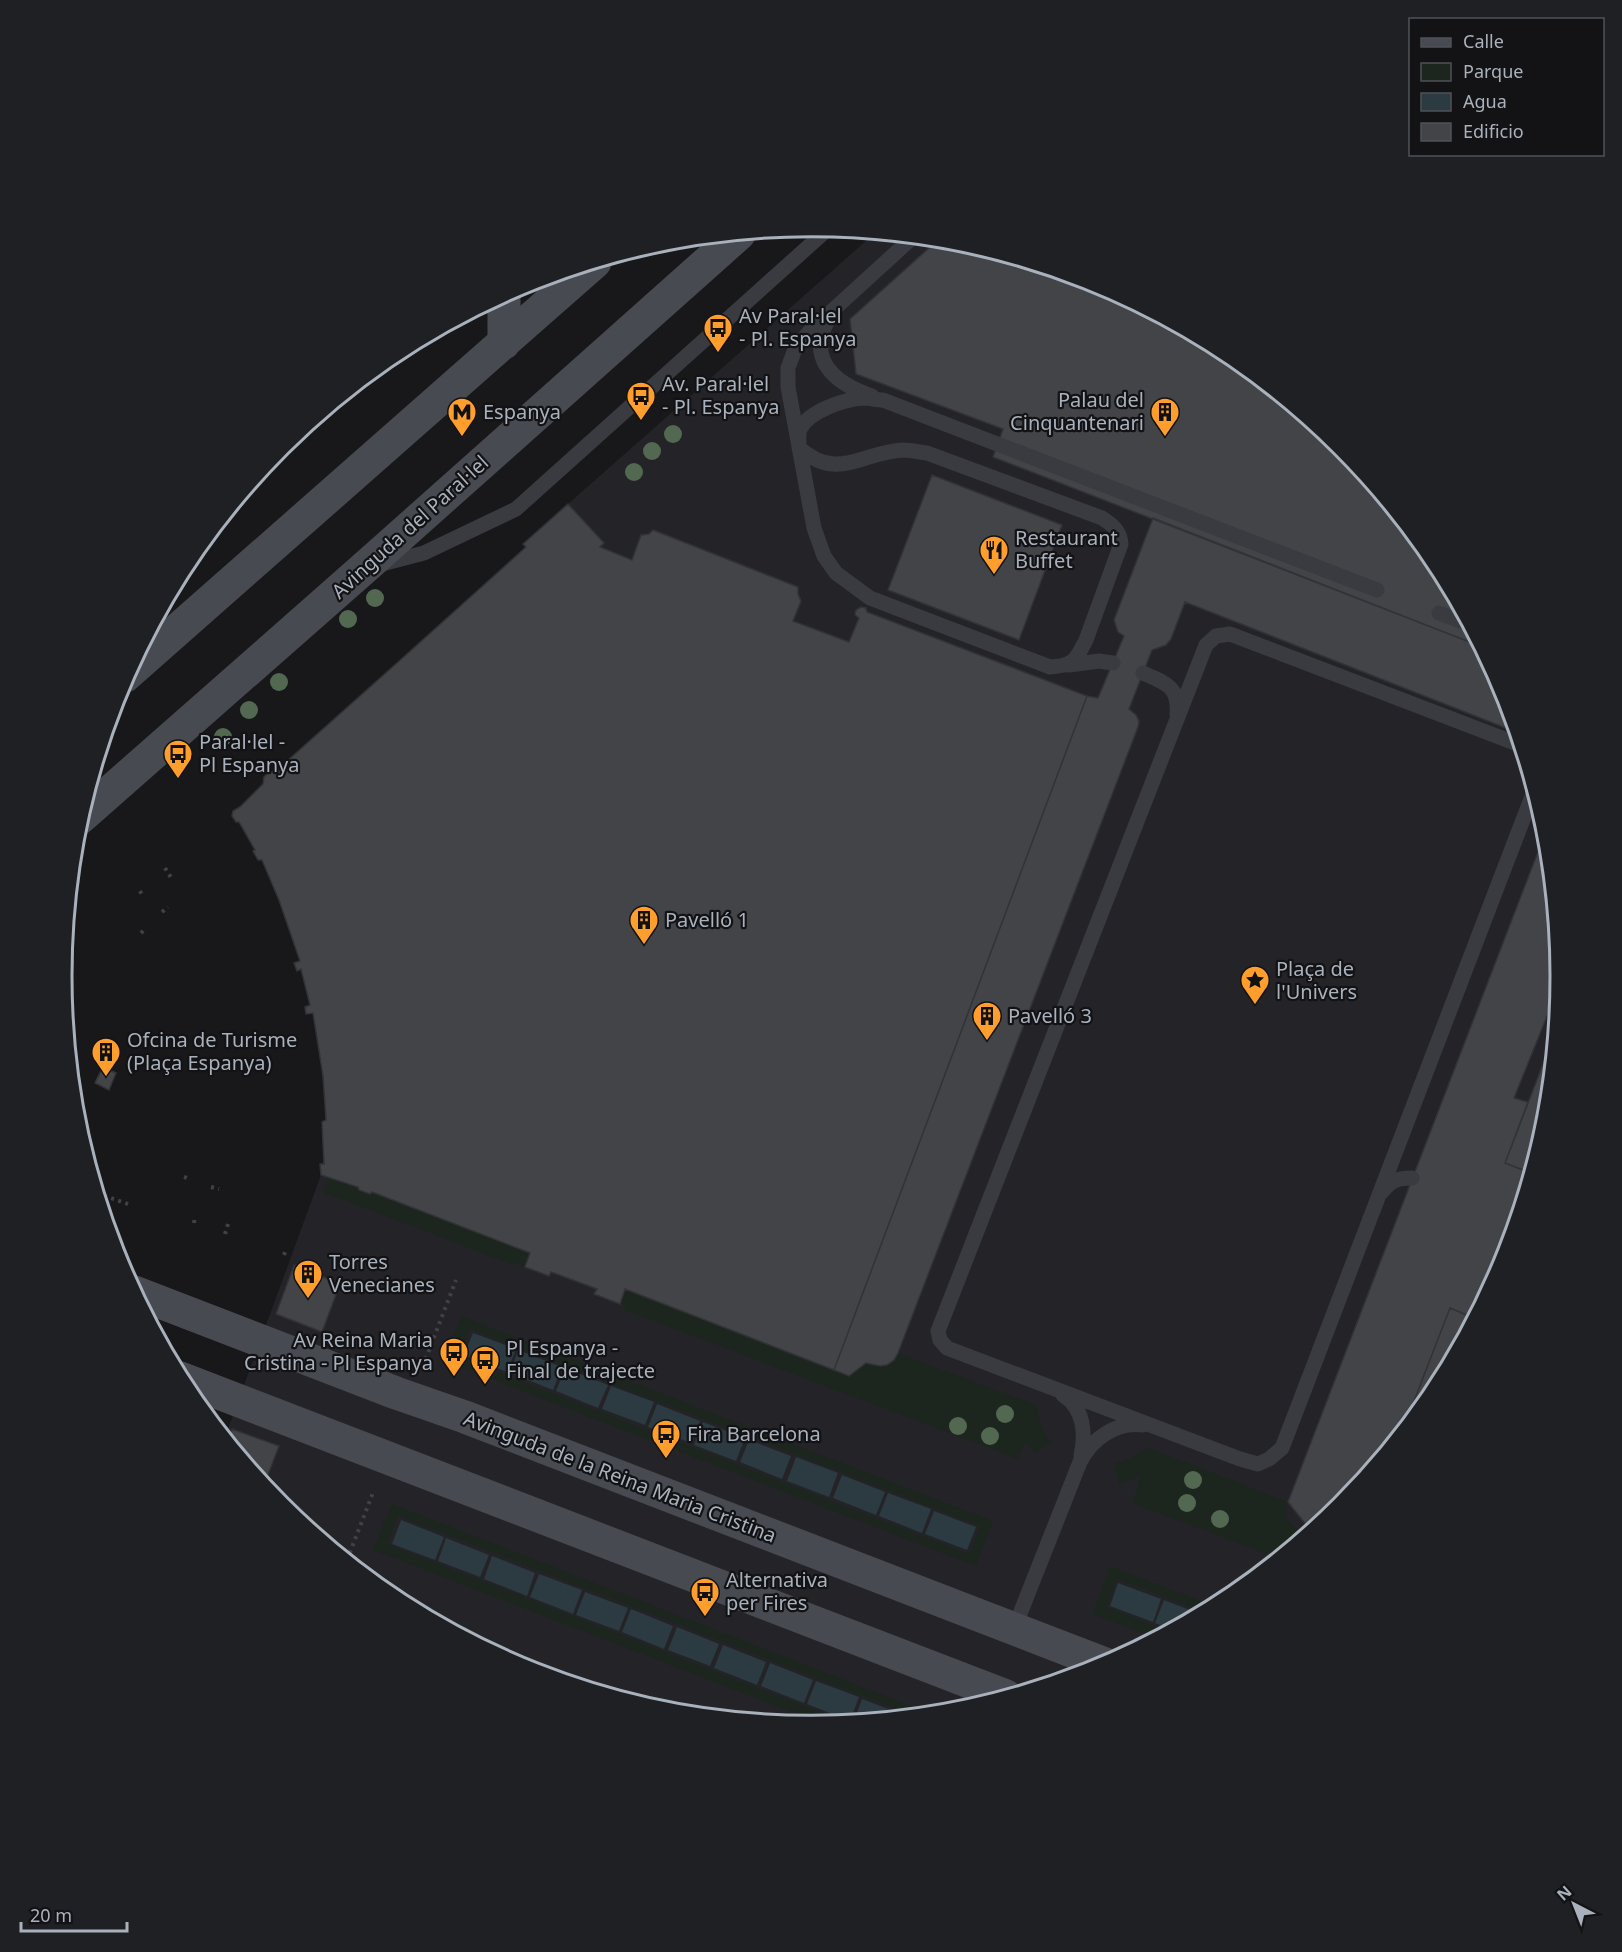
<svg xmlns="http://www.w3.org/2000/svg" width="1622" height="1952" font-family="'Noto Sans',sans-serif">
  <rect width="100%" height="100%" fill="#18181b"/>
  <path fill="#242428" d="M875,233L958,241L1098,284L1228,353L1341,446L1434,560L1504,689L1546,830L1560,976L1546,1123L1503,1263L1434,1393L1341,1506L1227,1599L1098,1669L957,1711L811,1725L664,1711L524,1668L394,1599L281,1506L225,1437L321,1175L320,1164H324L322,1122L326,1119L323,1076L313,1014H306L305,1007L310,1005L302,969L297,971L294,963L300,961L291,931L269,877L262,860H258L253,851L254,849L239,822H236L232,816L233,811L240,807L263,784L264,777L268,773L277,770L525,548L523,544L568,504Z"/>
  <path fill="#1d261e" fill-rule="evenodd" d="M332,1177L358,1187L360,1191L370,1194L372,1192L530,1253L525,1267L515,1263L513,1265L323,1192L328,1178L331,1179Z
    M625,1289L849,1376L866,1363C881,1368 890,1367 898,1353L1036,1405C1039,1417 1041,1431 1051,1441L1035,1453L1025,1442L1018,1459L625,1310L626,1306L620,1304Z
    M461,1316L993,1521L976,1566L444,1361ZM470,1329L980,1526L969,1554L459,1357Z
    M1146,1447L1288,1502C1280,1523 1294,1522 1303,1537L1277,1558L1132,1503L1141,1476L1119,1484L1114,1464L1132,1457Z
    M392,1504L922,1710L921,1715L907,1716V1713L398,1516L387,1544L846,1722L823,1724L373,1550Z
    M1110,1566L1214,1606L1203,1612L1117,1579L1107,1607L1168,1631L1155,1638L1092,1614Z"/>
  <path fill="#2c3a41" d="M473,1333L516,1349L507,1372L464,1355Z
    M518,1350L562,1367L553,1390L510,1373Z
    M565,1368L608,1385L598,1408L556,1391Z
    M611,1386L654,1402L645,1425L602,1409Z
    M657,1404L700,1421L691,1443L648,1427Z
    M703,1422L745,1438L736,1461L694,1445Z
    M749,1440L791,1456L782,1479L740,1462Z
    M796,1457L838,1473L829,1497L787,1481Z
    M842,1475L885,1492L876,1515L833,1498Z
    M888,1493L931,1509L922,1533L879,1516Z
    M934,1511L976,1527L967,1550L925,1534Z
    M401,1520L444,1537L435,1560L392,1544Z
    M446,1538L489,1555L480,1577L438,1561Z
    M492,1556L535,1573L527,1596L484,1579Z
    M539,1574L582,1590L573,1614L530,1597Z
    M1118,1583L1161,1599L1153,1622L1110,1606Z
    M585,1592L628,1608L619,1631L576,1615Z
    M1164,1600L1200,1614L1171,1629L1155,1623Z
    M631,1609L673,1626L664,1649L622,1632Z
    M677,1627L719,1644L710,1666L668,1650Z
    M723,1645L766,1662L757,1685L714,1668Z
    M770,1663L813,1680L804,1703L761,1686Z
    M816,1681L859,1697L850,1721L807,1704Z
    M862,1699L904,1715L854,1721Z"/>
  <path fill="#424448" stroke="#323337" stroke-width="1.5" d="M939,239L958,241L1098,284L1228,353L1341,446L1434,560L1480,646L993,457L1003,429L856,374L850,319Z
    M932,475L1062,525L1019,640L888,590Z
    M568,504L604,543L600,547L632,560L641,535L649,534L653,530L798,587V594L801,601L793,621L849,642L859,618L855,615L856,610L861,607L866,608L867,612L1087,696L834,1370L625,1289L620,1304L594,1294L597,1289L551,1272L549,1276L525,1267L530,1253L372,1192L370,1194L359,1190L358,1187L321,1175L320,1164H324L322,1122L326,1120L323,1076L313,1013L306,1014L305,1007L310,1005L301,969L297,971L294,963L300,961L279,900L262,860H258L253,851L255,850L239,822H236L232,816L233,811L240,807L263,784L264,777L268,773L277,770L397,663L526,547L523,544Z
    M1153,518L1480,646L1504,689L1516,732L1185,602L1171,639L1166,645L1152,650L1129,709L1136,715L1139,721L1138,727L898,1353L894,1360L887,1365L880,1366L866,1363L849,1376L834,1370L1087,696L1098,698L1124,636L1118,632L1114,620Z
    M1546,831L1560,976V984L1514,1098L1528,1102L1505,1163L1531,1173L1503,1263L1474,1318L1450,1308L1402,1432L1341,1506L1311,1531L1288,1502Z
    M1555,1033L1546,1123L1531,1173L1505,1163Z
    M103,1067L116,1073L109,1090L95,1083Z
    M294,1265L340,1284L322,1332L276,1314Z
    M1450,1308L1474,1318L1434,1393L1402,1432Z
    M232,1429L279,1446L264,1485L228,1441Z"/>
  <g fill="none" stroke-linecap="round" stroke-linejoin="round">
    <path stroke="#3f4247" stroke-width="4" stroke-dasharray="3 4.5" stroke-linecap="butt" d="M165,868L172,879
      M140,891L143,897
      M162,912L168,907
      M141,933L146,928
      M203,1040L211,1038
      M175,1046L182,1044
      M184,1177L190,1179
      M211,1187L219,1189
      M97,1193L128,1204
      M194,1223L195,1217
      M225,1234L228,1224
      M284,1255L286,1249
      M368,1289L370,1281
      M423,1366L456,1280
      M347,1560L374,1490"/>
    <path stroke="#393b40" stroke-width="15" d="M913,237L810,331L795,349L788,368V387L814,528L824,556L836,573L870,598L1050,667C1073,666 1076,660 1086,640L1121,544C1120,531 1113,525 1102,518L927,453C919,452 911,450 903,450C861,452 838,482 799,448C799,442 798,434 800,429C809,411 845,399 864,398C870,398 877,400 883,400L1377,590
      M831,315C804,357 833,383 872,396
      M378,565L424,553L516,509L829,228
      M1439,613L1469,624
      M1069,665L1099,661L1113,663
      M1143,673C1164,682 1180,687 1177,714
      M1520,745L1230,634L1216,636L1206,645L938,1331L940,1340L947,1348L1240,1459L1258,1464L1269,1459L1282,1448L1534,791
      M1382,1192C1391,1180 1398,1178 1412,1178
      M1063,1395C1084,1408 1086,1434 1081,1456
      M1014,1629L1080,1462C1092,1439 1116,1421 1143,1425"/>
    <path stroke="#474a50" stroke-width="33" d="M504,295V343
      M125,676L595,262
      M80,818L363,569L739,234
      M134,1292L396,1393L465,1417L1105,1664
      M180,1378L1006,1696"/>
  </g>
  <g fill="#526851">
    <circle cx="673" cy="434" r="9"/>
    <circle cx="652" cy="451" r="9"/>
    <circle cx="634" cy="472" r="9"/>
    <circle cx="375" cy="598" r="9"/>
    <circle cx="348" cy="619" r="9"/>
    <circle cx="279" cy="682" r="9"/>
    <circle cx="249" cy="710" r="9"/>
    <circle cx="223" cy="737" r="9"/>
    <circle cx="1005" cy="1414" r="9"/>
    <circle cx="958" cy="1426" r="9"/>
    <circle cx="990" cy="1436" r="9"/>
    <circle cx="1193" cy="1480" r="9"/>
    <circle cx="1187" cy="1503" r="9"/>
    <circle cx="1220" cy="1519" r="9"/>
  </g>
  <defs>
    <g id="bus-pin" transform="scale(1.5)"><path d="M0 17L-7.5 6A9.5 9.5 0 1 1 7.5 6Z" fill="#ff9e2c" stroke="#131316"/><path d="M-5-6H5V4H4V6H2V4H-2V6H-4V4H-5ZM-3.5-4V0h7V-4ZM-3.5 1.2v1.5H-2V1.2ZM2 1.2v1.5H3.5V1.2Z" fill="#111"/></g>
    <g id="metro-pin" transform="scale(1.5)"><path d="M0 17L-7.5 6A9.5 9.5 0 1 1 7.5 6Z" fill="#ff9e2c" stroke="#131316"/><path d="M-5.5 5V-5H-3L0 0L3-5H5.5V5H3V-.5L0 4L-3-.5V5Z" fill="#111"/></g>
    <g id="building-pin" transform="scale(1.5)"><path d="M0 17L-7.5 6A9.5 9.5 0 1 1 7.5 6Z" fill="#ff9e2c" stroke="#131316"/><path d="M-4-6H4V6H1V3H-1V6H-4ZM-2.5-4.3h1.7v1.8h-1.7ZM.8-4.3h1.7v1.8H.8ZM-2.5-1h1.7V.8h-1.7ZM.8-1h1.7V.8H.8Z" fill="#111"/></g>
    <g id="restaurant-pin" transform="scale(1.5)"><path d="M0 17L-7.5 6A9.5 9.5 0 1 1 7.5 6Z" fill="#ff9e2c" stroke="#131316"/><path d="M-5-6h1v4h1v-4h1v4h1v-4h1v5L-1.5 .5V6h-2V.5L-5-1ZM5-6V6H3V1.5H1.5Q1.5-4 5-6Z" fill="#111"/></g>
    <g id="sight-pin" transform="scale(1.5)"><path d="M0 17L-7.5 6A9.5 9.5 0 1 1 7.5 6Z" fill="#ff9e2c" stroke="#131316"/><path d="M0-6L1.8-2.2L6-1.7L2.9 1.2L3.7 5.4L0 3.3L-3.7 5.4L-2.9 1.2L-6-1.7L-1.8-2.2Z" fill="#111"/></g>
  </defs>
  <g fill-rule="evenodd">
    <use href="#bus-pin" x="718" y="328"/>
    <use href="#bus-pin" x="641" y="396"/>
    <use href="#metro-pin" x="462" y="412"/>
    <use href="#building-pin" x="1165" y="412"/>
    <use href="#restaurant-pin" x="994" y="550"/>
    <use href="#bus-pin" x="178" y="754"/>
    <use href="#building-pin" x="644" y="920"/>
    <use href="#sight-pin" x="1255" y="980"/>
    <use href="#building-pin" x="987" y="1016"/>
    <use href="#building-pin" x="106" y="1052"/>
    <use href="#building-pin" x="308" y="1274"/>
    <use href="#bus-pin" x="454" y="1352"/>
    <use href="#bus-pin" x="485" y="1360"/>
    <use href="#bus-pin" x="666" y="1434"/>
    <use href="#bus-pin" x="705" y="1592"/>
  </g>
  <g text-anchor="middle" stroke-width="4.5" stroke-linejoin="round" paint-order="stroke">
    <g font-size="20" fill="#a9b1bc" stroke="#131316" text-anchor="start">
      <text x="739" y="323">Av Paral·lel<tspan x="739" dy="23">- Pl. Espanya</tspan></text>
      <text x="662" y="391">Av. Paral·lel<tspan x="662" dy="23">- Pl. Espanya</tspan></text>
      <text x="1144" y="407" text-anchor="end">Palau del<tspan x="1144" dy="23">Cinquantenari</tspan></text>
      <text x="483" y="419">Espanya</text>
      <text x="1015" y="545">Restaurant<tspan x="1015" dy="23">Buffet</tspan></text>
      <text x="199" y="749">Paral·lel -<tspan x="199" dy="23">Pl Espanya</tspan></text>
      <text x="665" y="927">Pavelló 1</text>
      <text x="1276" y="976">Plaça de<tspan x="1276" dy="23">l'Univers</tspan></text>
      <text x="1008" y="1023">Pavelló 3</text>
      <text x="127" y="1047">Ofcina de Turisme<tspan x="127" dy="23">(Plaça Espanya)</tspan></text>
      <text x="329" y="1269">Torres<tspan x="329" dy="23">Venecianes</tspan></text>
      <text x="433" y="1347" text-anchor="end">Av Reina Maria<tspan x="433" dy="23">Cristina - Pl Espanya</tspan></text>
      <text x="506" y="1355">Pl Espanya -<tspan x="506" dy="23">Final de trajecte</tspan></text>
      <text x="687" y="1441">Fira Barcelona</text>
      <text x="726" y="1587">Alternativa<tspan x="726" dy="23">per Fires</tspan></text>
    </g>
    <g font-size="20" fill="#a9b1bc" stroke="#131316">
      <text transform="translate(410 527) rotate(-42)" y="7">Avinguda del Paral·lel</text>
      <text transform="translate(620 1477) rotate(21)" y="7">Avinguda de la Reina Maria Cristina</text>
    </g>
  </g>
  <path d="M0 0H1622V1952H0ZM72 976a739 739 0 1 1 1478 0a739 739 0 1 1-1478 0Z" fill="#1f2023" fill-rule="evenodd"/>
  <path fill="none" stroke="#a9b1bc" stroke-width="3" d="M72 976a739 739 0 1 1 1478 0a739 739 0 1 1-1478 0Z"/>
  <rect x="1409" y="18" width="195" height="138" fill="#131316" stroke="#4f5258" stroke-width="1.5"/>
  <rect x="1421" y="38" width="30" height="9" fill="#474a50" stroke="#4f5258" stroke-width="1.5"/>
  <text x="1463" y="48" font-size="18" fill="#a9b1bc">Calle</text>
  <rect x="1421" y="63" width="30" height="18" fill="#1d261e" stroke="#4f5258" stroke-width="1.5"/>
  <text x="1463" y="78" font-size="18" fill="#a9b1bc">Parque</text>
  <rect x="1421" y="93" width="30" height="18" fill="#2c3a41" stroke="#4f5258" stroke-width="1.5"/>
  <text x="1463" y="108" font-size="18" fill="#a9b1bc">Agua</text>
  <rect x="1421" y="123" width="30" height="18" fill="#424448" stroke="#4f5258" stroke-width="1.5"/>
  <text x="1463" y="138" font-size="18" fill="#a9b1bc">Edificio</text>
  <g transform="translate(1574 1904) rotate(318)" stroke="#131316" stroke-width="4.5" paint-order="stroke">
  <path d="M0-4.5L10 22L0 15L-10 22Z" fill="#a9b1bc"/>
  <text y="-9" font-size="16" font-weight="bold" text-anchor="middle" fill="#a9b1bc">N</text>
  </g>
  <path d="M21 1922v9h106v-9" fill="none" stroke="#a9b1bc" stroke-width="3"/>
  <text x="30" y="1922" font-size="18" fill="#a9b1bc" stroke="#131316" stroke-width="4.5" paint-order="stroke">20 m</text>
</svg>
